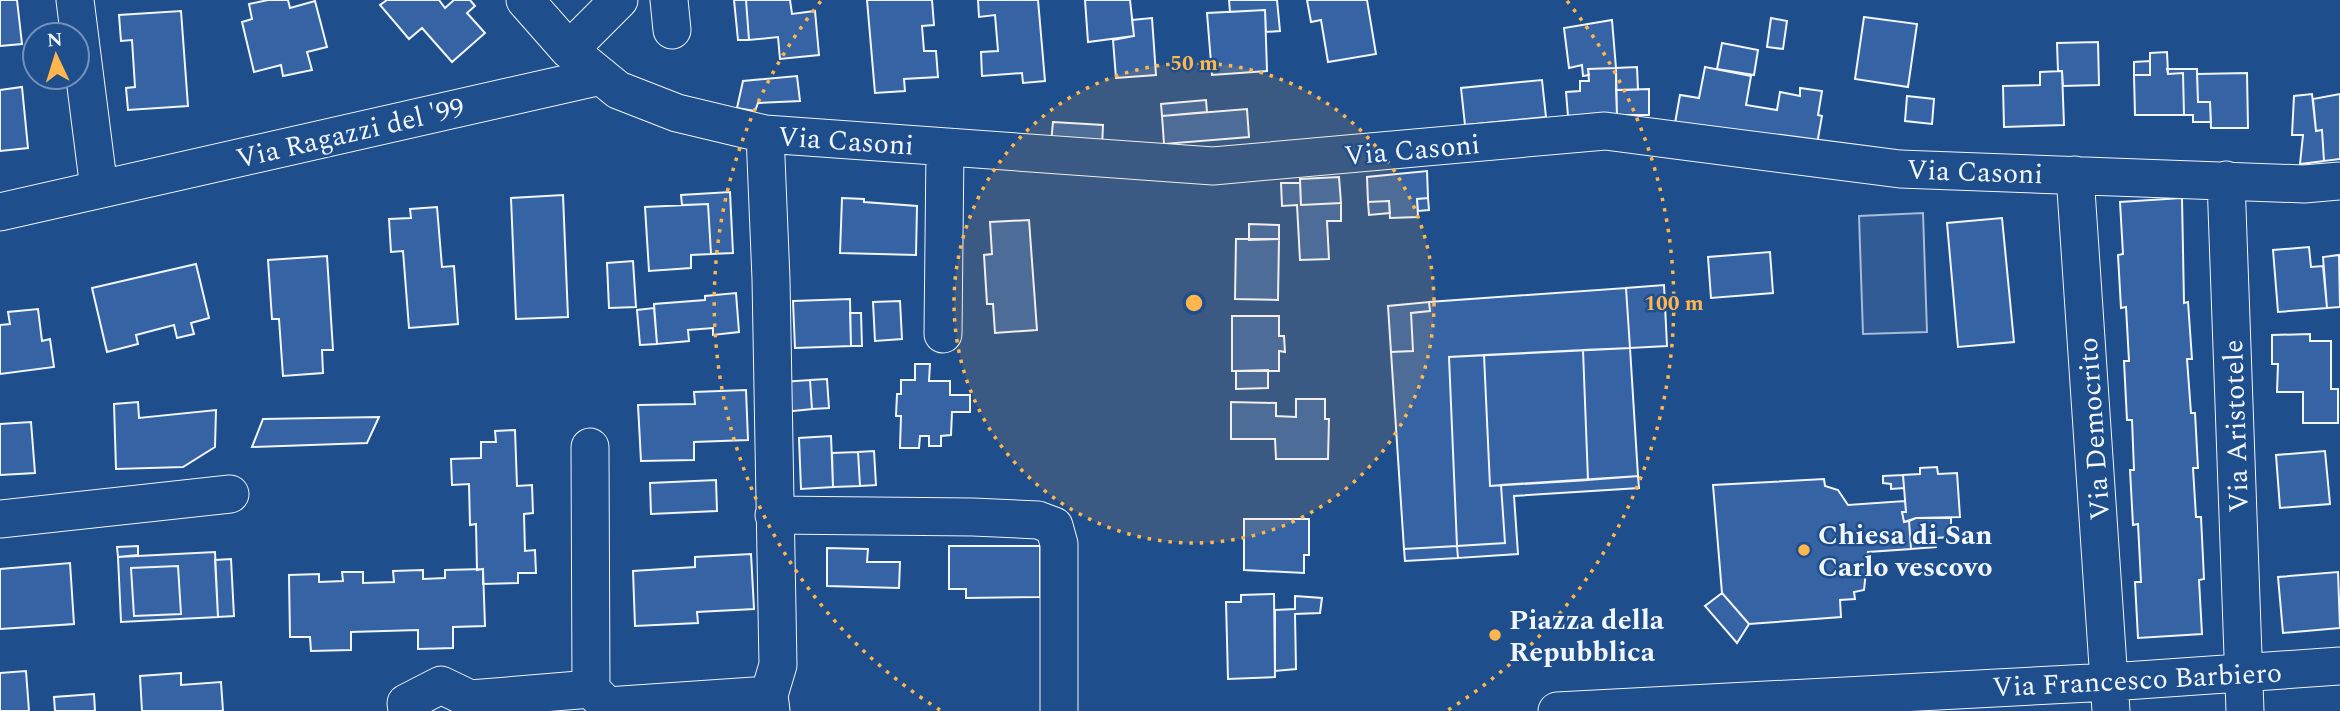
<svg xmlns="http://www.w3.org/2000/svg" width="2340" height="711" font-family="Spectral,serif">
  <rect width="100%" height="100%" fill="#1f4e8c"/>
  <path fill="#305b95" stroke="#a8bbd7" stroke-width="2" d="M1923,213L1927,332L1863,334L1859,216Z"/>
  <path fill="#3563a3" stroke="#f2f6ff" stroke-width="2" fill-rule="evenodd" d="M0,0H17L22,44L0,46Z
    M268,0H288L290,8L315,1L327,47L307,52L312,70L283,76L281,65L254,72L242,22L252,19L249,4Z
    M387,0H439L445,8L454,0H470L475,6L467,13L485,33L452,62L422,28L409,39L380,5Z
    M734,0H746L749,40H738Z
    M746,0H790L792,14L815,11L819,55L780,59L778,37L749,40Z
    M867,0H932L934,25L922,26L924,51H936L938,77L904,79L905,91L875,93Z
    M978,0H1038L1045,81L1023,83L1022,73L982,76L981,52L998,51L995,15L979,17Z
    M1085,0H1130L1134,36L1088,42Z
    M1229,0H1277L1280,31L1266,32L1265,10L1230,12Z
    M1307,0H1367L1376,54L1328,62L1321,20L1311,22Z
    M1265,10L1267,71L1212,75L1207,13Z
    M181,11L188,106L128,110L126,88L135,87L132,40L121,41L119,15Z
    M1864,17L1917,24L1908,87L1855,79Z
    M1152,18L1156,75L1116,78L1113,40L1134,36L1132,20Z
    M1771,18L1787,21L1783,49L1767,47Z
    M1612,20L1616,68L1588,69L1589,75L1583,76L1582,65L1569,68L1564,28Z
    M2098,42L2099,85L2063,86L2062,71H2058L2057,43Z
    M1722,43L1758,50L1754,75L1717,69Z
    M2167,52L2168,74L2183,73L2184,115H2135L2134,75H2150V53Z
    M2150,61V75H2134V62Z
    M1637,67L1638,90H1616V68Z
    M1705,67L1751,76L1746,105L1777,110L1780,92L1800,96V88L1822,91L1818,115L1822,116L1817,144L1675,123L1680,95L1699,98Z
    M1616,68L1617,115L1568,116L1566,92L1580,91V81H1589L1588,69Z
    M2167,69H2197L2198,102H2210L2211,122H2193V115H2184L2183,73L2168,74Z
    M2062,71L2064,125L2004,127L2003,86L2040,85V72Z
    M2247,73L2248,128H2211L2210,102H2198L2197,74Z
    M797,76L800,101L758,103L755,111L737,108L743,81Z
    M1542,80L1546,117L1465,125L1461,88Z
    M22,87L28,148L0,151V90Z
    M1649,89V115H1617L1616,90Z
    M2312,94L2316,131L2322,130L2324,161L2300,164L2303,135H2292L2294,96Z
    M2340,94V159L2324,161L2322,130L2316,131L2313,99Z
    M1907,96L1934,99L1932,124L1905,121Z
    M1206,100L1207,112L1162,116L1161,104Z
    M1247,109L1249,137L1164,144L1162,116Z
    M1053,122L1103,125L1102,147L1051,143Z
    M1427,171L1428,198L1417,199L1418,217L1390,218L1389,201L1368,202L1367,177Z
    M1339,177L1341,203L1301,205L1300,179Z
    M1281,183H1300L1301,205L1341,203V221H1327L1329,259L1300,260L1297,205L1282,206Z
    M730,192L733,253L711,254L708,204L682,205L681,195Z
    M563,195L568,317L516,319L511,198Z
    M842,198L864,199V202L917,206L916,255L840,253Z
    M1428,198L1429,210L1418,211L1417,199Z
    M2182,198L2184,303L2188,302L2192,359H2187L2191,413H2195L2198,468H2193L2196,517H2201L2204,579L2199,580L2202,634L2138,638L2135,582H2141L2138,524L2133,525L2130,470H2134L2132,420H2127L2124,361H2129L2126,307L2121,308L2118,255L2123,254L2120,202Z
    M1389,201L1390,213L1369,215L1368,202Z
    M708,204L711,254L691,255V268L649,271L645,207Z
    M437,207L442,267L454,266L458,324L409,328L403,251L391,252L389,219L411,218L410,209Z
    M2002,218L2014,342L1958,347L1947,223Z
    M1029,220L1037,330L995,333L993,304H987L984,255L992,254L990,222Z
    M1249,224L1279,225V239L1249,240Z
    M1236,239H1279L1278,300L1235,299Z
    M2309,247L2311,267L2323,266L2327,308L2278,312L2273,250Z
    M1770,252L1773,293L1711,298L1708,257Z
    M2339,255L2340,307L2327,308L2323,257Z
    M327,256L333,350H322L323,373L283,376L279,319H272L268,260Z
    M633,261L636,307L609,308L607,263Z
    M196,264L209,318L191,323L194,334L177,338L174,325L136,335L138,344L107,352L92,288Z
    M1664,285L1667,346L1630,348L1626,288Z
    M1626,288L1630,348L1449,357L1457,546L1404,549L1391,352L1413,351L1411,313L1430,311L1429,302Z
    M736,293L739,332L713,335V328L688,330L689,341L657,344L654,304L705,300V296Z
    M850,299L851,346L795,348L793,301Z
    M900,301L902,339L875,341L873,302Z
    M1429,302L1430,311L1411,313L1413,351L1391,352L1388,306Z
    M654,308L657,344L640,345L637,310Z
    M38,309L42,341L50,339L54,367L0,374V325L10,324L8,312Z
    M850,313H861L862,346H851Z
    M1232,316H1279V336H1284L1285,352L1279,351V371H1232Z
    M2310,334V341H2331V389H2338V423H2303V392H2277L2278,364H2272V335Z
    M1630,348L1638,476L1588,480L1583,350Z
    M1583,350L1588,480L1490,486L1484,355Z
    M1484,355L1490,486L1501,485L1505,543L1457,546L1449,357Z
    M915,364H930L929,381H950V395H970V412H952L951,435L941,436V446H929V436H920L919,448H900L901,416H896L897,394H901V380H915Z
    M1268,370V388L1236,389V371Z
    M827,379L829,408L812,409L810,380Z
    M810,380L812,409L784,412L782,382Z
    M746,390L748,440L694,442V460L641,461L638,405L695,404L694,392Z
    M1296,399H1325V419H1329L1328,459H1276L1275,439H1231V402L1276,403V416L1296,417Z
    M138,402L139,418L216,410L215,447L183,467L116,469L114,404Z
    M379,417L367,443L252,447L263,419Z
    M31,422L35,473L0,475V424Z
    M515,430L517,486L532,485L533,513L524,514L525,551L535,550L536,573H518V583L483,584V569L477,570L476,524L470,525L469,484L452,485L451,459L481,458V442H496L495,431Z
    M831,436L833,487L801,489L799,438Z
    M874,451L876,485L860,486L858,452Z
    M2325,451L2330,504L2280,508L2276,455Z
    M858,452L860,486L833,487L832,453Z
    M1937,467L1938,474L1957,473L1960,517L1916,518L1904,522L1902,512H1906L1903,475L1920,474V468Z
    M1903,475L1904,488L1891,489V484L1883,483V476Z
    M1638,476L1639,488L1514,496L1518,554L1458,558L1457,546L1505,543L1501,485Z
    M1824,479L1825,486L1838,490L1848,505L1905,501L1906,512H1902L1904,522L1909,521L1911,549L1868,552L1864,590L1854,592L1855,599L1840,600L1841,617L1749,624L1722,593L1713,485Z
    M716,480L717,511L651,514L650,483Z
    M1916,518H1951V537L1935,538L1936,547L1911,549L1909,521Z
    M1244,519H1309V555H1304V573L1244,570Z
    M138,546V555L118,557L117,547Z
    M949,546H1040V597L966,598V589H949Z
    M1457,546L1458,558L1405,561L1404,549Z
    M827,548L868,549L867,562H900L899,588L827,586Z
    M215,552L218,617L121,622L118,557ZM178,566L181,614L134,616L131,568Z
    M751,554L754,609L697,612L698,623L635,626L633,571L695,567V557Z
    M231,559L234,616L218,617L215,560Z
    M70,563L74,624L0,629V569Z
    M178,566L181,614L134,616L131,568Z
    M483,569L485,626L453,627V648L418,649V630L351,632V650L311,651L310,637H290L289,575L319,574V582L343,581L342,572H363V583L394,582L393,571L423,570V579L445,578V570Z
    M2338,572L2340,628L2283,633L2278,577Z
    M1722,593L1749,624L1737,643L1705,606Z
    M1274,594L1275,677L1228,679L1226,602H1241V595Z
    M1295,596L1322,598L1320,613L1295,614L1296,669L1275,671V610L1295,609Z
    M26,671L29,711H0V673Z
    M181,673V685L221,682L223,711H142L140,676Z
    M94,694L95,711H55L54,697Z"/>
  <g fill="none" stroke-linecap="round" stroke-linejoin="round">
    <g stroke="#f2f6ff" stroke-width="39">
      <path id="minor" d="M75,0L99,189
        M525,0L569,50L618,90L677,113L765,134L1213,166L1605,131L1900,169L2304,184L2340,181
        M669,0L672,30
        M569,50L619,0
        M765,134L771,279L778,665L769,695
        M2075,175L2111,711
        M2226,180L2245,711
        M0,212L601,76
        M943,334L945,147
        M774,515L973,517L1038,520L1054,526L1059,544V711
        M0,519L230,494
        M591,689L607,706L769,695L771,711
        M407,711L406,703L441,685L470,699L591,689L590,447
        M1557,711L2110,682L2340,666"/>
    </g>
    <use href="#minor" stroke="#1f4e8c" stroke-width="37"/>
  </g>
  <circle cx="1194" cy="303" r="240" fill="#ffb74d" fill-opacity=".12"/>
  <g fill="none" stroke="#ffb74d" stroke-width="3.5" stroke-dasharray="3.5 7">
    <circle cx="1194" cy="303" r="240"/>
    <path d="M940 710A480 480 0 0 1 821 1M1567 1A480 480 0 0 1 1448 710"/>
  </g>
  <g fill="#ffb74d" stroke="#1f4e8c" stroke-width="2.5">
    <circle cx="1804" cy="550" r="7"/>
    <circle cx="1495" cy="635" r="7"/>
  </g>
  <g text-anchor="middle" stroke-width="5" stroke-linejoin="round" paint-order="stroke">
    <g font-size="28" fill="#f2f6ff" stroke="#1f4e8c">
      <text transform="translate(350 132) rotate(-13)" y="10">Via Ragazzi del '99</text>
      <text transform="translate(846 140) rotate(4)" y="10">Via Casoni</text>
      <text transform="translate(1412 149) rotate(-5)" y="10">Via Casoni</text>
      <text transform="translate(1975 171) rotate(2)" y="10">Via Casoni</text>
      <text transform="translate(2235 426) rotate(-92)" y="10">Via Aristotele</text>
      <text transform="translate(2093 429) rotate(-94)" y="10">Via Democrito</text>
      <text transform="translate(2137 679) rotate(-3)" y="10">Via Francesco Barbiero</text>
    </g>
    <g font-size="28" font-weight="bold" fill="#f2f6ff" stroke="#1f4e8c" text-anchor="start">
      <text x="1818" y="544">Chiesa di San<tspan x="1818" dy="32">Carlo vescovo</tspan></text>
      <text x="1509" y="629">Piazza della<tspan x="1509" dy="32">Repubblica</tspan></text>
    </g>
  </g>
  <circle cx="1194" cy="303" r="10" fill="#ffb74d" stroke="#1f4e8c" stroke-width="3.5"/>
  <g font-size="21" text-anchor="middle" font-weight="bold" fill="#ffb74d" stroke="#1f4e8c" stroke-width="5" stroke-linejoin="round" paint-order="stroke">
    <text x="1194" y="70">50 m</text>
    <text x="1674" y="310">100 m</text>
  </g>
  <g transform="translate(56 56) rotate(356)"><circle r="33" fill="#1f4e8c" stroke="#7391ba" stroke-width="2"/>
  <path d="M0-5L12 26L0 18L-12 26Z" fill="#ffb74d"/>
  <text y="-10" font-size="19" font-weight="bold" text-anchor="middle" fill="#f2f6ff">N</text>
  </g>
</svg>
